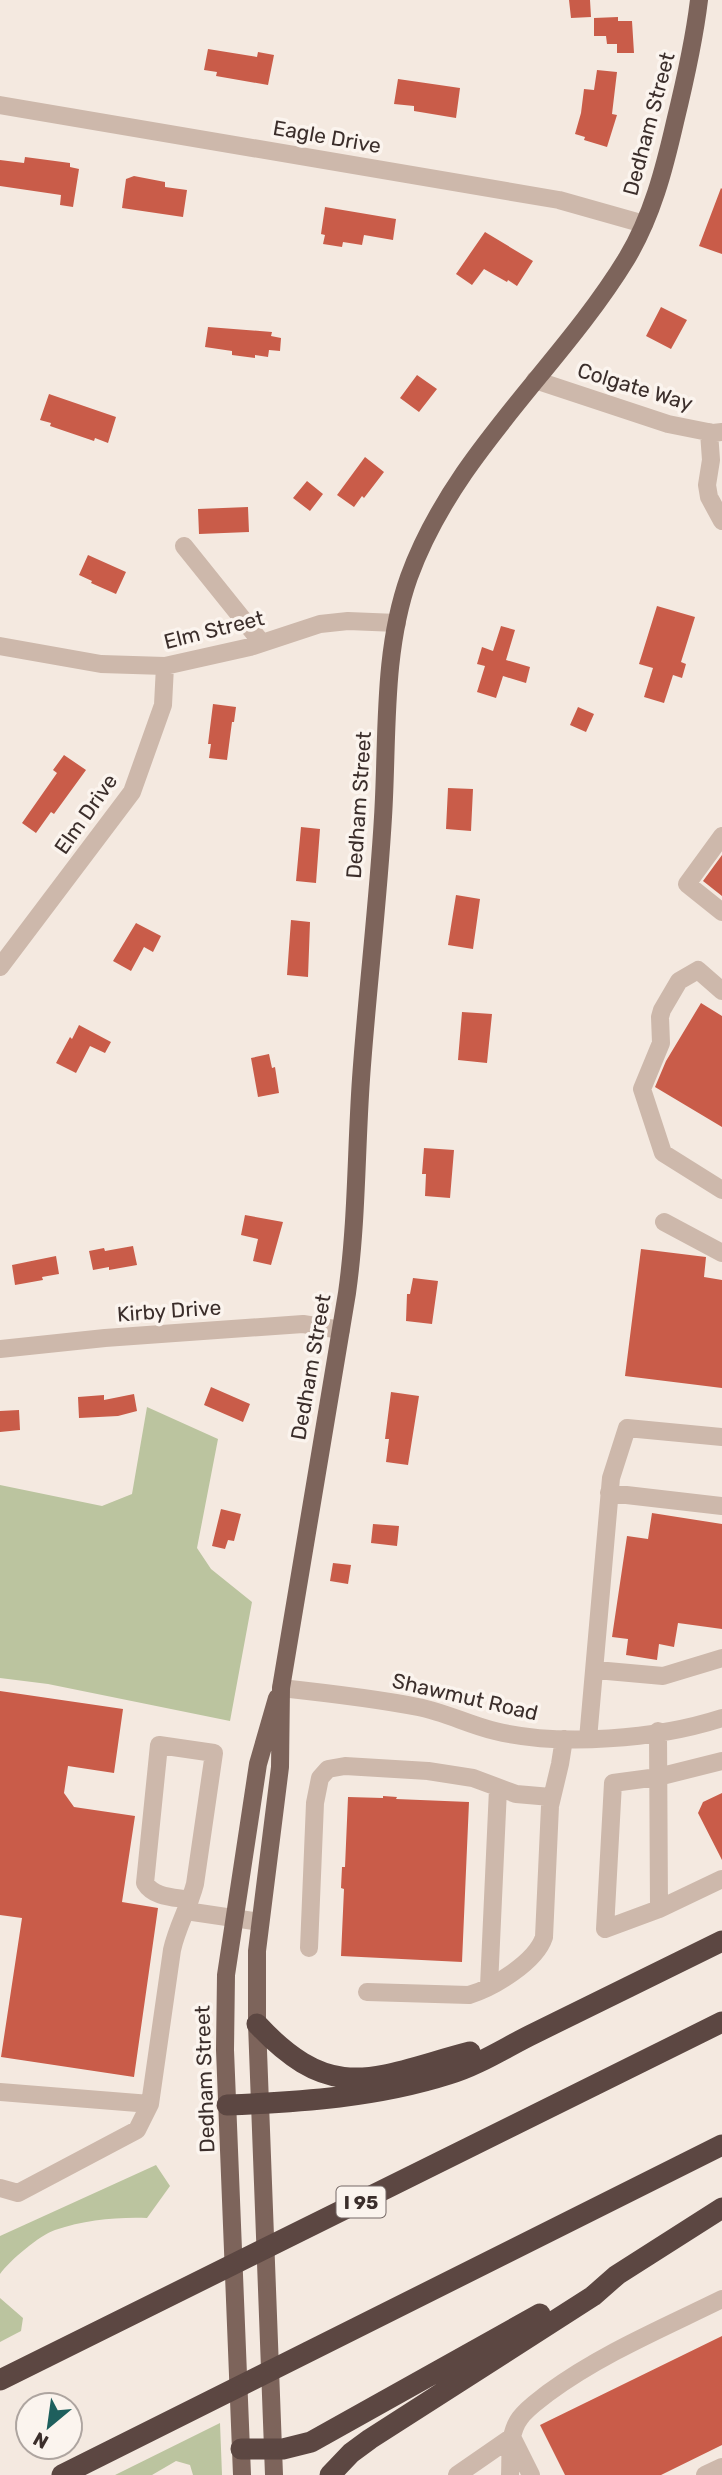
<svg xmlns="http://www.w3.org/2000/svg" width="722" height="2475" font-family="Rubik,sans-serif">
  <rect width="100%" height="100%" fill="#f4e9e0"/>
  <path fill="#bbc49f" d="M147,1407L218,1439L197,1548L211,1569L252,1602L230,1721L48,1684L0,1678V1485L102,1506L132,1494Z
    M156,2165L170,2186L147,2218C116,2217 85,2220 55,2230C40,2235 10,2260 0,2274V2236Z
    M0,2298L23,2318L21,2331L0,2342Z
    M220,2423L222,2475H193L190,2465L176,2461L152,2475H115Z"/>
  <path fill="#c95c49" d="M569,0H590L591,17L571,18Z
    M618,17V21H632L634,53H617V44H607L606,36H594V18Z
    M208,49L257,57L258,52L274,55L268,85L216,76L217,72L204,70Z
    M597,70L617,72L612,114L617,115L607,147L584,140L585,137L575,134L581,113L584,89L594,90Z
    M398,79L460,88L456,118L414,111V106L394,104Z
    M25,157L70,163V167L79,169L73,207L60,205L61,195L0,186V160L24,163Z
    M134,176L165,182V187L187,190L183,217L122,208L126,179Z
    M721,188L722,189V254L699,246Z
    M325,207L396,219L393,240L364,235L362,245L343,242L342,247L323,244L325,235L321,234Z
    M485,232L533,261L517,286L508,280L507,282L484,269L472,285L456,274Z
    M661,307L687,320L671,349L646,336Z
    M208,327L272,332L271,336L281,338L280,351L269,350L268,357L255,355V358L232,355V351L205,347Z
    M417,375L437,389L419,412L400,398Z
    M49,394L116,417L108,443L95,438L94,441L50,426L51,423L40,420Z
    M365,457L384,472L364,498L362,496L354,507L337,495Z
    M307,481L323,494L310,511L293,498Z
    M248,507L249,532L199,534L198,509Z
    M88,555L126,572L116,594L91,583L92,581L79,575Z
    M657,606L695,617L681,662L686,664L682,678L673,675L664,703L644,697L653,668L639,664Z
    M501,626L515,630L506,660L530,667L526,683L503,676L496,698L477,692L485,666L477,664L482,647L493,651Z
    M213,704L236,707L234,722H232L227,760L209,758L211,744H208Z
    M578,707L594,714L586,732L570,725Z
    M64,755L86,770L54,814L51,812L36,833L22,823L57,773L53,770Z
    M448,788L473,789L471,831L446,829Z
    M301,827L320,829L316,883L296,881Z
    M722,855V896L703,881Z
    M456,895L480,899L473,949L448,945Z
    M291,920L310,922L308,977L287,975Z
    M136,923L161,936L153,952L144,947L131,971L113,961Z
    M701,1003L722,1016V1127L655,1087L666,1061Z
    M462,1012L492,1014L487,1063L458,1060Z
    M79,1025L111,1042L105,1053L90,1046L76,1073L56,1063L70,1037L72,1039Z
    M269,1054L272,1068L275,1067L279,1093L258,1097L251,1058Z
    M424,1148L454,1150L450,1198L425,1196L426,1174H422Z
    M245,1215L283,1222L271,1265L253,1261L258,1239L241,1235Z
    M133,1246L137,1265L109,1270V1267L93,1270L89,1251L104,1248L105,1251Z
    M641,1249L706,1257L704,1277L722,1280V1388L625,1376Z
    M56,1256L59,1274L42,1277L43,1280L15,1285L12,1265Z
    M413,1278L438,1281L432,1324L406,1321L407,1294H410Z
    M211,1387L250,1404L243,1422L204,1405Z
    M391,1392L419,1396L408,1465L386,1462L389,1439H385Z
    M134,1394L137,1411L118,1416L79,1418L78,1397L104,1395V1400Z
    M19,1410L20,1430L0,1432V1411Z
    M221,1509L241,1514L234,1541L228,1540L225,1549L212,1546Z
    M652,1513L722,1524V1629L678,1623L674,1647L659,1644L657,1660L626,1655L628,1639L612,1637L627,1536L648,1539Z
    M373,1524L399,1526L397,1546L371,1543Z
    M333,1563L351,1565L348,1584L330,1581Z
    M0,1691L123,1709L114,1773L68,1766L64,1793L74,1807L135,1816L122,1902L158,1908L134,2077L1,2057L22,1918L0,1915Z
    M722,1793V1860L698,1813L703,1802Z
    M383,1796L397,1797L396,1799L469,1802L462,1962L341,1956L344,1889L341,1888L342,1867H345L348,1797L383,1798Z
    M722,2336V2445L661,2475H565L540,2425Z"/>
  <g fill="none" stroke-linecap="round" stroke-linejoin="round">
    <path stroke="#cdb8ab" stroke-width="18" d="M0,105L559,200L644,224
      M535,380L668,424L713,433L722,432
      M709,432L711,460L707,485L709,497L722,521
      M184,546L262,643
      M0,646L101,664L165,666L250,647L320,624L348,621L397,623
      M722,836L687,884L722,912
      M0,967L132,792L163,705L165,666
      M722,991L698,970L679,981L662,1010L660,1017L661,1043L642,1089L663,1153L722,1190
      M664,1222L722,1253
      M0,1349L105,1338L303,1324L341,1330
      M609,1493L722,1506
      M596,1670L663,1676L722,1658
      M281,1688C327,1693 373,1698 418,1707C445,1712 469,1725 495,1731C561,1747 657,1739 722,1718
      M658,1731L659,1909L605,1929L613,1783L658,1777L722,1761
      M588,1739L611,1478L627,1428L722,1437
      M659,1909L722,1879
      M186,1911L260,1922
      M309,1948L315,1803L320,1778L328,1769L345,1766L428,1771L473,1778L516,1794L551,1797
      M489,1986L498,1789
      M367,1992L469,1995C493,1988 536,1962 544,1937L550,1806L560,1764L564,1739
      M0,2092L150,2104
      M0,2188L18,2193L137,2130L150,2104L172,1950C177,1927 189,1907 195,1884L214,1753L159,1745L145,1883C154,1898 175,1897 190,1900
      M457,2475L512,2437L531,2475
      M510,2475C511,2456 508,2434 520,2418C527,2408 538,2401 548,2393C601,2354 663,2328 722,2299
      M705,2475L722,2467"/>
    <path stroke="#7d645b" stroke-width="18" d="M242,2475L225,2050L226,1975L258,1764L277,1698
      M274,2475L257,2024V1951L280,1767L281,1688L347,1293C357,1222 356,1150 361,1079C367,992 378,904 383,817C388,738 382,653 409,577C454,453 560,368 627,258C652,216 664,170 675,122C685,81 694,42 699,0"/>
    <path stroke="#5c4742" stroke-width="21" d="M257,2024C334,2107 377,2076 470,2052
      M227,2105C302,2102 377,2097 449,2074C479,2065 506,2047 535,2033C597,2002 660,1972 722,1941
      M0,2380L722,2022
      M241,2449H283L311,2442L540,2314
      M62,2475L722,2145
      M330,2475L351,2453L370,2439L593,2296L617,2275L722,2208"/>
  </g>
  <g text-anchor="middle" stroke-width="7" stroke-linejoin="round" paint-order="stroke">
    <rect fill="#fbf4ee" stroke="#756966" stroke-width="2" x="336.5" y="2186.5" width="49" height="31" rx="5"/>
    <g font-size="19" font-weight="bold" fill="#3b2e2b">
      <text x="361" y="2209">I 95</text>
    </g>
    <g font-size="21" fill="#3b2e2b" stroke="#fbf4ee">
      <text transform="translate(649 124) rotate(-75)" y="7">Dedham Street</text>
      <text transform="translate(327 137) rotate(10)" y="7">Eagle Drive</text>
      <text transform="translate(635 387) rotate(17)" y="7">Colgate Way</text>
      <text transform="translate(214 630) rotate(-14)" y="7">Elm Street</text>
      <text transform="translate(359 805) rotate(-86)" y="7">Dedham Street</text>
      <text transform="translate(86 814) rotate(-55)" y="7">Elm Drive</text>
      <text transform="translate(169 1311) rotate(-4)" y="7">Kirby Drive</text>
      <text transform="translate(311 1367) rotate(-80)" y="7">Dedham Street</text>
      <text transform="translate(465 1697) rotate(13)" y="7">Shawmut Road</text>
      <text transform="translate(205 2079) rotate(-92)" y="7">Dedham Street</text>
    </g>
  </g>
  <g transform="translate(49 2426) rotate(209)"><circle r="33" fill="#fbf4ee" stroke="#aea5a0" stroke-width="2"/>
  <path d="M0-5L12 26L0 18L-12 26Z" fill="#1e5f5d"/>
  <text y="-10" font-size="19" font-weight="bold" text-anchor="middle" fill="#3b2e2b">N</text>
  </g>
</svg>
